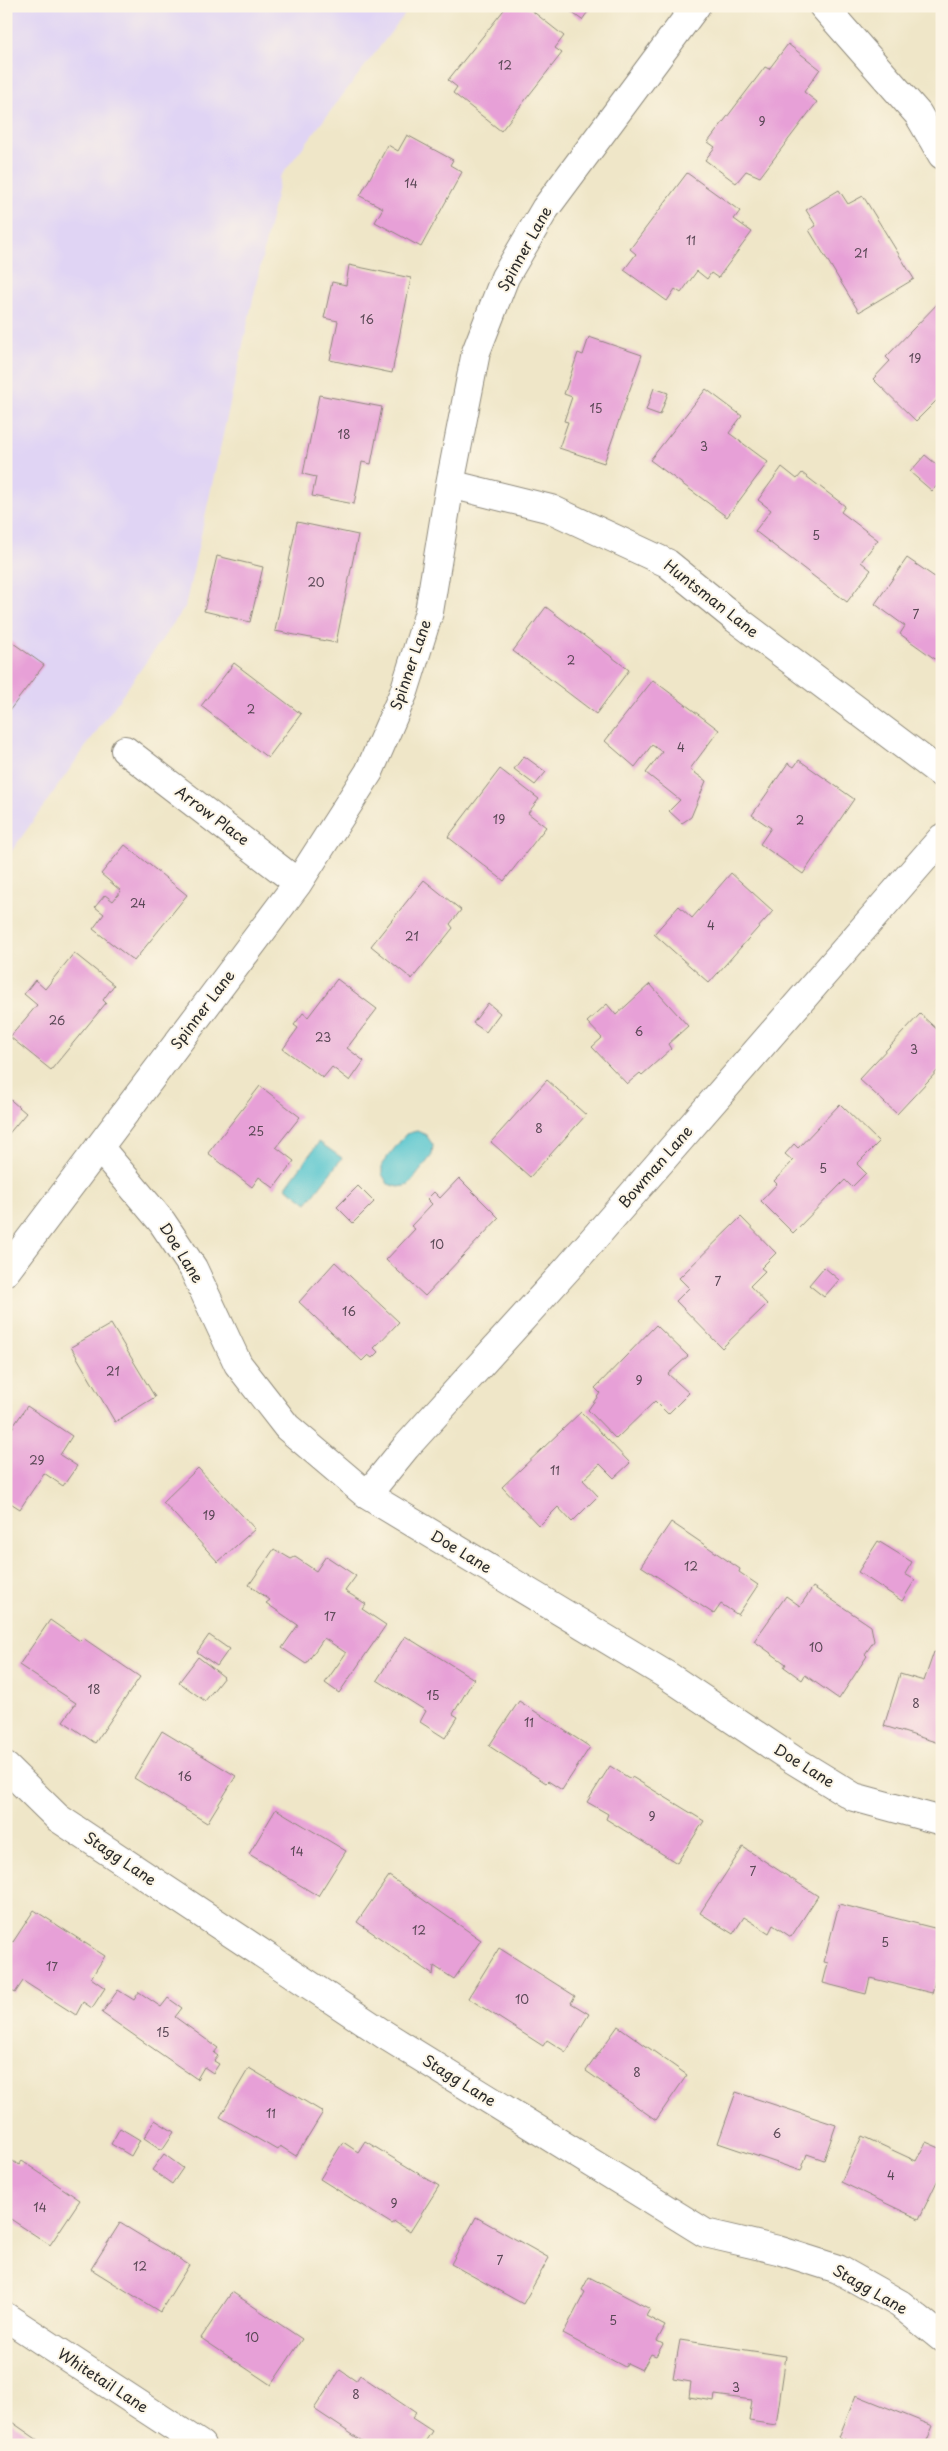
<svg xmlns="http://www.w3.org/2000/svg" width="948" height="2451" font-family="'Playpen Sans',sans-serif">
  <rect width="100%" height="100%" fill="#fcf5e5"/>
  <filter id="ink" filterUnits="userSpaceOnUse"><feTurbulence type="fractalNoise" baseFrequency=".02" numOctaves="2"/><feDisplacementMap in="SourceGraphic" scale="10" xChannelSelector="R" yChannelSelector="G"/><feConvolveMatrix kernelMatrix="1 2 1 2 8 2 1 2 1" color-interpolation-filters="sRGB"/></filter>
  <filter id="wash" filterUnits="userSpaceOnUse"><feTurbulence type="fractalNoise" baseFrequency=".0096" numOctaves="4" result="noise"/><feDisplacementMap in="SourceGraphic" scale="20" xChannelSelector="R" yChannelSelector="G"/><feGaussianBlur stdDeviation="1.12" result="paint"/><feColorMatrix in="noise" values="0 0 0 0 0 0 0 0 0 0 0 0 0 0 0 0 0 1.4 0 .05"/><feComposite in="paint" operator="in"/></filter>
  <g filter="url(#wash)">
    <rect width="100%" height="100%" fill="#efe6c8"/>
    <path fill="#e0d4f4" d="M6,6H411L280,177L185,607L6,859Z"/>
    <path fill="#59c6cf" stroke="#42787d" d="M417,1131L426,1135L433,1145L432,1155L409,1185L399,1187L388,1184L382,1174V1164L406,1134Z
      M319,1142L342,1158L307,1203L286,1187Z"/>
    <g id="blocks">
      <path fill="#e7a0d7" d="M507,6H526L564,36L555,48L562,53L501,131L453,93L457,87L448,80Z
        M563,6H592L582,20Z
        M788,44L820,69L804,92L817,102L760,177L746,171L736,183L705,160L715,147L708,142L765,67L769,69Z
        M407,135L453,160L450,165L462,172L421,247L375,222L383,208L360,196L388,145L398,151Z
        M687,173L740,211L734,219L752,232L718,278L711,273L707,279L697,271L681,293L675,289L667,301L624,270L636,254L630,249Z
        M839,190L848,204L863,196L914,279L859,312L809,230L816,226L806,210Z
        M349,265L411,278L392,373L330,360L338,321L324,318L332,282L346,285Z
        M942,299V401L939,398L916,421L873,379L890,361L886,357Z
        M589,337L642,355L604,463L559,448L568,422L564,421L572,397L564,394L578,353L583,355Z
        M654,388L668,393L660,415L646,410Z
        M706,389L742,416L729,433L768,462L727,517L650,460Z
        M319,395L382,407L371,464L362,462L354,504L312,496L316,477L303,474Z
        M925,455L942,469V480L932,491L910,472Z
        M782,467L797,479L802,473L845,506L841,512L878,540L861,562L871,570L847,602L755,531L771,510L758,500Z
        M297,522L358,535L336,643L275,631Z
        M217,556L263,567L250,622L204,611Z
        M907,558L942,582V664L900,634L905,626L875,604Z
        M546,607L629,670L596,714L513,651Z
        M6,638L44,665L6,715Z
        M234,663L301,714L268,758L201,706Z
        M653,680L719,730L690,769L706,781L691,817L682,823L669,811L680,800L646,773L662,752L652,745L635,767L605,741Z
        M524,756L546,772L535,785L514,769Z
        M799,760L854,799L803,874L760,844L771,828L752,815L788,763L794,767Z
        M500,769L539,799L528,813L546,827L504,881L448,837Z
        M125,845L187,895L134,961L93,929L104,914L95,907L105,895L113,901L121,891L101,874Z
        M731,873L773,911L709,983L654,934L679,906L692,918Z
        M424,880L461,910L450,924L453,928L412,979L371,946Z
        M74,953L114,985L103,1000L106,1003L51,1070L10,1037L37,1005L24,994L35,980L45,989Z
        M337,979L377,1009L347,1048L364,1061L350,1081L332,1067L323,1078L283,1049L298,1028L294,1025L303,1013L308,1017Z
        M650,984L688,1026L668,1044L671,1049L642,1075L640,1073L627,1084L592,1047L602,1038L587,1022L607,1004L616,1015Z
        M488,1003L500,1013L486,1032L473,1023Z
        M920,1014L942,1034V1066L897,1114L859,1079Z
        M547,1080L586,1115L530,1177L491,1142Z
        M260,1086L300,1117L276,1147L294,1161L274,1188L259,1177L252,1187L208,1153Z
        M6,1096L26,1113L6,1137Z
        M840,1104L879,1142L857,1164L866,1173L852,1187L845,1180L793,1233L761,1201L777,1184L774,1181L793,1161L785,1154L794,1144L798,1148Z
        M459,1178L499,1218L425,1296L386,1260L415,1229L411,1226L432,1204L427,1199L434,1192L440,1198Z
        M358,1186L374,1202L353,1223L337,1207Z
        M741,1217L776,1253L761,1268L765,1271L750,1286L767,1304L722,1348L676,1301L689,1288L679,1278Z
        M335,1262L399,1322L374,1348L378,1352L372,1358L368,1355L362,1361L299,1302Z
        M824,1267L839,1280L824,1297L809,1285Z
        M111,1324L155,1397L115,1422L71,1347Z
        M656,1325L688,1356L668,1374L689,1393L668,1414L655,1401L616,1439L588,1410L600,1393L595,1388Z
        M27,1406L72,1436L60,1455L77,1466L63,1486L44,1473L20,1509L6,1500V1437Z
        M581,1412L630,1463L614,1478L600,1464L583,1480L598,1496L572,1522L558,1507L539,1526L502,1487Z
        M198,1468L255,1529L218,1562L163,1502Z
        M671,1522L740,1569L739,1572L758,1585L738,1615L721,1604L714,1614L641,1566Z
        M878,1541L912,1562L905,1574L915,1580L902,1601L858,1572Z
        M274,1549L291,1559L295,1557L316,1571L326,1556L356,1576L345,1591L366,1604L362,1609L386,1625L339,1693L325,1683L346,1653L324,1638L306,1664L282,1648L298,1625L266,1603L270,1600L249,1585Z
        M813,1587L871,1626L874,1641L865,1654L867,1656L839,1699L805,1675L802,1680L784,1667L786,1664L754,1641L786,1596L800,1606Z
        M50,1620L80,1641L83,1638L140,1677L95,1743L63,1721L76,1703L19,1665Z
        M209,1635L229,1649L217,1666L197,1652Z
        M405,1636L474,1679L453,1714L458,1717L445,1738L420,1722L426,1711L377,1680Z
        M934,1652L942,1654V1744L884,1726L900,1674L924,1681Z
        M198,1657L224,1677L205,1701L179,1682Z
        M519,1701L590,1747L562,1790L548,1781L546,1783L489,1746Z
        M162,1731L236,1776L207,1823L134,1778Z
        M610,1766L629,1778L632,1777L704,1821L677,1863L606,1819L608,1814L587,1802Z
        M276,1809L346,1851L318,1896L249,1854Z
        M743,1847L818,1896L791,1937L773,1925L769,1933L744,1917L733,1934L700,1913Z
        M389,1876L481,1940L454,1979L434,1966L433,1975L357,1922Z
        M839,1904L942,1930V1956L932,1993L870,1978L866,1994L823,1983L828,1963L824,1962Z
        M34,1910L105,1956L91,1978L105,1988L92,2008L83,2002L76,2015L23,1981L15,1993L6,1987V1938L13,1942Z
        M499,1948L575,1996L571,2003L589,2014L566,2052L547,2040L543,2046L468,1998Z
        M118,1990L134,2000L139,1992L161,2007L168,1998L182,2008L175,2017L218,2048L214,2053L218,2056L214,2061L219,2064L213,2073L204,2067L197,2079L102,2013Z
        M618,2026L687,2075L656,2120L586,2071Z
        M249,2068L323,2112L296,2156L280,2146L277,2150L220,2117Z
        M736,2092L836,2125L824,2160L807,2154L801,2171L718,2143Z
        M155,2120L174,2132L162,2150L144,2138Z
        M120,2128L140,2140L131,2156L111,2144Z
        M862,2136L916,2161L926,2142L942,2149V2171L919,2219L841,2182Z
        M365,2141L439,2186L410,2232L395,2222L392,2224L320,2179L343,2142L358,2152Z
        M164,2154L183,2168L172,2184L152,2170Z
        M6,2157L19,2165L22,2161L80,2200L50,2245L6,2216Z
        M476,2217L549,2258L523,2304L451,2264Z
        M120,2223L189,2265L160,2312L91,2269Z
        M589,2277L650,2309L646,2316L665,2326L657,2341L663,2344L656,2356L651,2354L642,2370L627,2363L625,2367L563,2334L585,2292L582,2290Z
        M232,2292L302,2339L271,2385L201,2338Z
        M680,2340L786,2356L776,2425L749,2421L752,2400L715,2395L714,2401L689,2397L691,2382L673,2379Z
        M340,2370L356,2381L360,2375L416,2413L412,2418L432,2431L423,2445H360L362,2441L314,2409Z
        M856,2395L933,2426L925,2445H859L839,2437Z
        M6,2418L45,2445H6Z"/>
    </g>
  </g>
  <g filter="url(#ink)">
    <use href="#blocks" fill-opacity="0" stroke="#8d887a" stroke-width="1"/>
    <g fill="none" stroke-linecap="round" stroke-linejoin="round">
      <g stroke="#8d887a" stroke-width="30">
        <path id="minor" d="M823,6L918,114L942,155
          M450,484L551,509L667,563L736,619L942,774
          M125,750L298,883
          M99,1147L162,1222L193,1268L238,1364L287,1427L367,1495L668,1676L792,1759L854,1797L942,1821
          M6,1271L298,883L369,772L404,692L429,612L450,484L476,352L505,277L545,209L696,6
          M367,1495L406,1447L570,1266L942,838
          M6,1767L58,1818L385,2035L705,2233L778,2250L838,2269L900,2304L942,2338
          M6,2317L201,2445"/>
      </g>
      <use href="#minor" stroke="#fff" stroke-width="28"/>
    </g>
  </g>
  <g text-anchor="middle" stroke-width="4" stroke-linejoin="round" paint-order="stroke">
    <g font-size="12" fill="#5a4856">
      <text x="505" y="70">12</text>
      <text x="762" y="126">9</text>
      <text x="411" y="188">14</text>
      <text x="691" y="245">11</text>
      <text x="861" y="258">21</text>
      <text x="367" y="324">16</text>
      <text x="915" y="363">19</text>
      <text x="596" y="413">15</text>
      <text x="344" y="439">18</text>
      <text x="704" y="451">3</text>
      <text x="816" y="540">5</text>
      <text x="316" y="587">20</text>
      <text x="916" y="619">7</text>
      <text x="571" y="665">2</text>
      <text x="251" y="714">2</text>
      <text x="681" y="752">4</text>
      <text x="499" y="824">19</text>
      <text x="800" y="825">2</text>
      <text x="138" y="908">24</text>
      <text x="711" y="930">4</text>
      <text x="412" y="941">21</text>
      <text x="57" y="1025">26</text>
      <text x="639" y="1036">6</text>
      <text x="323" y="1042">23</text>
      <text x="914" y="1054">3</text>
      <text x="539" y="1133">8</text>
      <text x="256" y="1136">25</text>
      <text x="823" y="1173">5</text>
      <text x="437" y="1249">10</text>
      <text x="718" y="1286">7</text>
      <text x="349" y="1316">16</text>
      <text x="113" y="1376">21</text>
      <text x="639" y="1385">9</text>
      <text x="37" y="1465">29</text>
      <text x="555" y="1475">11</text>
      <text x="209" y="1520">19</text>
      <text x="691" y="1571">12</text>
      <text x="330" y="1621">17</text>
      <text x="816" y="1652">10</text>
      <text x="94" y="1694">18</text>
      <text x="433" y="1700">15</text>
      <text x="916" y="1708">8</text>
      <text x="529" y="1727">11</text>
      <text x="185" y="1781">16</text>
      <text x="652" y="1821">9</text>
      <text x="297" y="1856">14</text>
      <text x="753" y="1876">7</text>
      <text x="419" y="1935">12</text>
      <text x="885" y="1947">5</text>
      <text x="52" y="1971">17</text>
      <text x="522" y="2004">10</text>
      <text x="163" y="2037">15</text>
      <text x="637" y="2077">8</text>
      <text x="271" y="2118">11</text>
      <text x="777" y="2138">6</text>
      <text x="891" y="2180">4</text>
      <text x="394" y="2208">9</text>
      <text x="40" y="2212">14</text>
      <text x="500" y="2265">7</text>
      <text x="140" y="2271">12</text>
      <text x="613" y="2325">5</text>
      <text x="252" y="2342">10</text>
      <text x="736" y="2392">3</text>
      <text x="356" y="2399">8</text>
    </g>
    <g font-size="15" fill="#2b2b2b" stroke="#fcf5e5">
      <text transform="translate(525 249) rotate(-61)" y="5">Spinner Lane</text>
      <text transform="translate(711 599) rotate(38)" y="5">Huntsman Lane</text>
      <text transform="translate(411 665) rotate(-71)" y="5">Spinner Lane</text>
      <text transform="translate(212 816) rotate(37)" y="5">Arrow Place</text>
      <text transform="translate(203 1010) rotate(-53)" y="5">Spinner Lane</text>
      <text transform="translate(656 1167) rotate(-49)" y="5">Bowman Lane</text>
      <text transform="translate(181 1253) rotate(58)" y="5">Doe Lane</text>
      <text transform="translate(461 1552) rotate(31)" y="5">Doe Lane</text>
      <text transform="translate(804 1766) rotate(32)" y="5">Doe Lane</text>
      <text transform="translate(120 1859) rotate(34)" y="5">Stagg Lane</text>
      <text transform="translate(459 2081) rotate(32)" y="5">Stagg Lane</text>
      <text transform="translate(870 2290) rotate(30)" y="5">Stagg Lane</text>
      <text transform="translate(103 2381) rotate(33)" y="5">Whitetail Lane</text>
    </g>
  </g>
  <rect width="948" height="2451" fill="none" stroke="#fcf5e5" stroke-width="25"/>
</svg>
